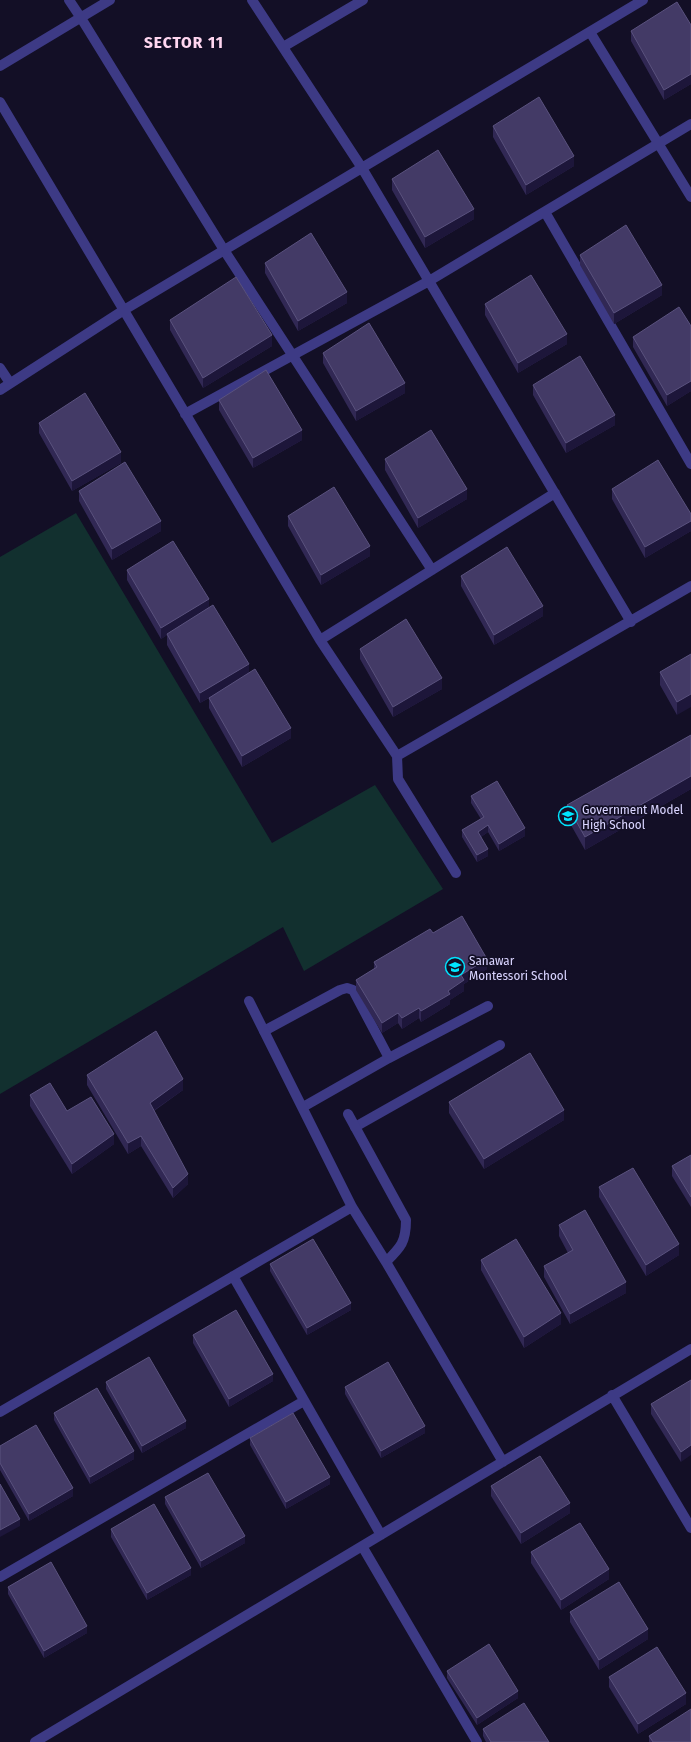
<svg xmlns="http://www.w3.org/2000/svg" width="691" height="1742" font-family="'Fira Sans Condensed',sans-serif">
  <rect width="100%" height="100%" fill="#130f26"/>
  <path fill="#12302f" d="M76,513L272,843L375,785L443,889L304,971L283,927L0,1094V557Z"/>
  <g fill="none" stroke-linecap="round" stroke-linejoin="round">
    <path stroke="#3d3a85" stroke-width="10" d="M264,1031L340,990L347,988L353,990L389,1058
      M303,1107L389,1058L488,1006
      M355,1127L500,1045"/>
    <path stroke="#3d3a85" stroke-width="10" d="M69,0L81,18L224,250L432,570
      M252,0L362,168L631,622
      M590,32L691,197
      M283,47L363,0
      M0,66L110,0
      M0,102L320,640L397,756L398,779L456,873
      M545,212L691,464
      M0,368L10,383
      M0,390L124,310L643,0
      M185,414L429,281L691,124
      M320,640L555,493
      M397,756L691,586
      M249,1001L352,1207L386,1262L503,1462
      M348,1114L406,1220C406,1242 401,1247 386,1262
      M233,1276L381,1535
      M612,1395L691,1528
      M0,1412L352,1207
      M362,1546L477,1742
      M0,1577L304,1401
      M35,1742L691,1349"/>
  </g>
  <path fill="#312854" d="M691,25V84L664,100L631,41V31Z
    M493,126L574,166L526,195L493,137Z
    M392,179L474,219L425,248L392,190Z
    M580,255L662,295L614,324L580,265Z
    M265,263L347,303L298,331L265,273Z
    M485,304L567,344L518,373L485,315Z
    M170,320L272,346L203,388L170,330Z
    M691,326V391L667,406L633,347V337Z
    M323,353L405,393L356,421L323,363Z
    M533,385L615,425L566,453L533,395Z
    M219,400L302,440L253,468L219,410Z
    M39,423L121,463L72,491L39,433Z
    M385,459L467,499L418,528L385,470Z
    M612,489L691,514V531L645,558L612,499Z
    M79,491L161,531L112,560L79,501Z
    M288,516L370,556L321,585L288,526Z
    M127,570L209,608L249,672L291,738L242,767L209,708V698L200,703L167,645V635L161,639L127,580Z
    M461,576L543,616L494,645L461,586Z
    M360,649L442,689L393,717L360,659Z
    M691,654L677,715L660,685V672Z
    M691,735V789L585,850L567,818V805Z
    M471,796L525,836L499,851L488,832L481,837L488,856L477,862L462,837V830L481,819L471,803Z
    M433,933L487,969L464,984V991L450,1000V1004L421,1022L419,1018L402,1029L398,1023L382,1033L356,990V980L374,969V962Z
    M87,1075L183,1090L154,1111L188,1184L173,1198L141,1146L128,1154L87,1085Z
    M30,1095L67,1111L114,1144L72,1174L30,1106Z
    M449,1102L564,1120L484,1169L449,1113Z
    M691,1155V1207L672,1176V1166Z
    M599,1187L679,1255L646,1276L599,1197Z
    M559,1225L626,1293L570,1324L544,1277V1266L568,1253L559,1236Z
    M481,1260L561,1324L524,1348L481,1270Z
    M270,1264L351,1310L307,1335L270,1271Z
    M193,1335L273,1381L229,1407L193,1343Z
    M691,1380L681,1462L651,1414V1404Z
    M106,1382L186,1428L142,1453L106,1389Z
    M345,1387L425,1433L381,1458L345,1394Z
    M54,1413L134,1459L90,1484L54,1420Z
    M250,1438L330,1484L286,1509L250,1445Z
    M0,1446L73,1496L29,1521L0,1470Z
    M491,1486L570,1513L521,1544L491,1496Z
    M165,1497L245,1543L201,1568L165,1504Z
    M111,1529L191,1575L147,1600L111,1537Z
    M531,1552L609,1579L561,1610L531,1563Z
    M8,1587L87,1633L44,1658L8,1594Z
    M570,1612L648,1639L599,1670L570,1622Z
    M447,1671L518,1698L477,1725L447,1678Z
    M609,1677L686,1704L638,1734L609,1687Z
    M483,1729L549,1742H486L483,1736Z
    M649,1736L691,1742H649Z"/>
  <path fill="#1d163a" d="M691,74V84L664,100V90Z
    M574,156V166L526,195V185Z
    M474,209V219L425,248V237Z
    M662,285V295L614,324V313Z
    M347,292V303L298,331V321Z
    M567,334V344L518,373V363Z
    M272,335V346L203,388V378Z
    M691,381V391L667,406V395Z
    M405,383V393L356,421V411Z
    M615,415V425L566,453V443Z
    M302,430V440L253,468V458Z
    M121,452V463L72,491V481Z
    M467,489V499L418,528V518Z
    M161,521V531L112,560V549Z
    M691,521V531L645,558V547Z
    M370,546V556L321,585V575Z
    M209,599V610L161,639V628Z
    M543,606V616L494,645V635Z
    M249,664V674L200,703V693Z
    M442,678V689L393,717V707Z
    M691,694V707L677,715V702Z
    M291,728V738L242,767V756Z
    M691,776V789L585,850V837Z
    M488,825V832L478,839V832Z
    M525,828V836L499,851V844Z
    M488,849V856L477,862V855Z
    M487,959V969L464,984V991L450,1000V1004L421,1022V1011L448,991L461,975Z
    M419,1008V1018L402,1029V1018Z
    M398,1013V1023L382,1033V1023Z
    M183,1079V1090L150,1113V1103Z
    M564,1110V1120L484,1169V1159Z
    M114,1134V1144L72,1174V1164Z
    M141,1136V1146L128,1154V1143Z
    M188,1174V1184L173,1198V1188Z
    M679,1244V1255L646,1276V1265Z
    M626,1282V1293L570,1324V1314Z
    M351,1303V1310L307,1335V1328Z
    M561,1313V1324L524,1348V1337Z
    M273,1374V1381L229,1407V1399Z
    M186,1421V1428L142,1453V1446Z
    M425,1426V1433L381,1458V1451Z
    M691,1445V1455L681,1462V1452Z
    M134,1451V1459L90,1484V1477Z
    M330,1477V1484L286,1509V1502Z
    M73,1488V1496L29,1521V1514Z
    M570,1503V1513L521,1544V1533Z
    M20,1519V1526L0,1537V1530Z
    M245,1536V1543L201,1568V1561Z
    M191,1568V1575L147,1600V1593Z
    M609,1569V1579L561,1610V1600Z
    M87,1626V1633L44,1658V1651Z
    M648,1629V1639L599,1670V1660Z
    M518,1691V1698L477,1725V1718Z
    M686,1693V1704L638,1734V1724Z"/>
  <path fill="#433a66" stroke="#5a527e" d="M677,2L691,25V74L664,90L631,31Z
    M539,97L574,156L526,185L493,126Z
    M438,150L474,209L425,237L392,179Z
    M626,225L662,285L614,313L580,255Z
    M311,233L347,292L298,321L265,263Z
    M531,275L567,334L518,363L485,304Z
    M236,277L272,335L203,378L170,320Z
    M679,307L691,326V381L667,395L633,337Z
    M369,323L405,383L356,411L323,353Z
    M580,356L615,415L566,443L533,385Z
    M266,370L302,430L253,458L219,400Z
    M85,393L121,452L72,481L39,423Z
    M431,430L467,489L418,518L385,459Z
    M658,460L691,514V521L645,547L612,489Z
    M125,462L161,521L112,549L79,491Z
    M334,487L370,546L321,575L288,516Z
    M173,541L209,599L161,628L127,570Z
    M507,547L543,606L494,635L461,576Z
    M213,605L249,664L200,693L167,634Z
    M406,619L442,678L393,707L360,649Z
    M691,654V694L677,702L660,672Z
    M255,669L291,728L242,756L209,698Z
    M691,735V776L585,837L567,805Z
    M497,781L525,828L499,844L488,825L478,832L488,849L477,855L462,830L484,817L471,796Z
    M462,916L487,959L461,975L464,980L448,991L450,994L421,1011L419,1008L402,1018L398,1013L382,1023L356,980L377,967L374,962L430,929L433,933Z
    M156,1031L183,1079L150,1103L188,1174L173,1188L141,1136L128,1143L87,1075Z
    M530,1053L564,1110L484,1159L449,1102Z
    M50,1083L67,1111L91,1097L114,1134L72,1164L30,1095Z
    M691,1155V1197L672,1166Z
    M633,1168L679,1244L646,1265L599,1187Z
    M585,1210L626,1282L570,1314L544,1266L573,1250L559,1225Z
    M313,1239L351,1303L307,1328L270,1264Z
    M516,1239L561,1313L524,1337L481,1260Z
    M236,1310L273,1374L229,1399L193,1335Z
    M149,1357L186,1421L142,1446L106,1382Z
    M388,1362L425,1426L381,1451L345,1387Z
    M691,1380V1445L681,1452L651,1404Z
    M97,1388L134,1451L90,1477L54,1413Z
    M293,1413L330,1477L286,1502L250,1438Z
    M36,1425L73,1488L29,1514L0,1463V1446Z
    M540,1456L570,1503L521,1533L491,1486Z
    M208,1473L245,1536L201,1561L165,1497Z
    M0,1484L20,1519L0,1530Z
    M154,1504L191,1568L147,1593L111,1529Z
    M580,1523L609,1569L561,1600L531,1552Z
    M51,1562L87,1626L44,1651L8,1587Z
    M619,1582L648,1629L599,1660L570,1612Z
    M489,1644L518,1691L477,1718L447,1671Z
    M657,1647L686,1693L638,1724L609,1677Z
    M524,1703L549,1742H491L483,1729Z
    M691,1709V1742H653L649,1736Z"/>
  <defs>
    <g id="school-ring" transform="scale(1)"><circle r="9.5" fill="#130f26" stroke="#00e5ff" stroke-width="1.5"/><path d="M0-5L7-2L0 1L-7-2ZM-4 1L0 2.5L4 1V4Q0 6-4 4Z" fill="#00e5ff"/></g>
  </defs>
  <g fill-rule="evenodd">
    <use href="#school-ring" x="568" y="816"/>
    <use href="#school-ring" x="455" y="967"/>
  </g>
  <g text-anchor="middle" stroke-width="3.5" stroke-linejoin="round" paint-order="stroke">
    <g font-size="13" fill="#d9d4ff" stroke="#130f26" text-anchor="start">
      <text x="582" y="814">Government Model<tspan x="582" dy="15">High School</tspan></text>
      <text x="469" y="965">Sanawar<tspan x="469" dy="15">Montessori School</tspan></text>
    </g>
    <g font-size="17" font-weight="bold" letter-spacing="1" fill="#ffd6f0" stroke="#130f26">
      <text x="184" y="48">SECTOR 11</text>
    </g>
  </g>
</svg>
